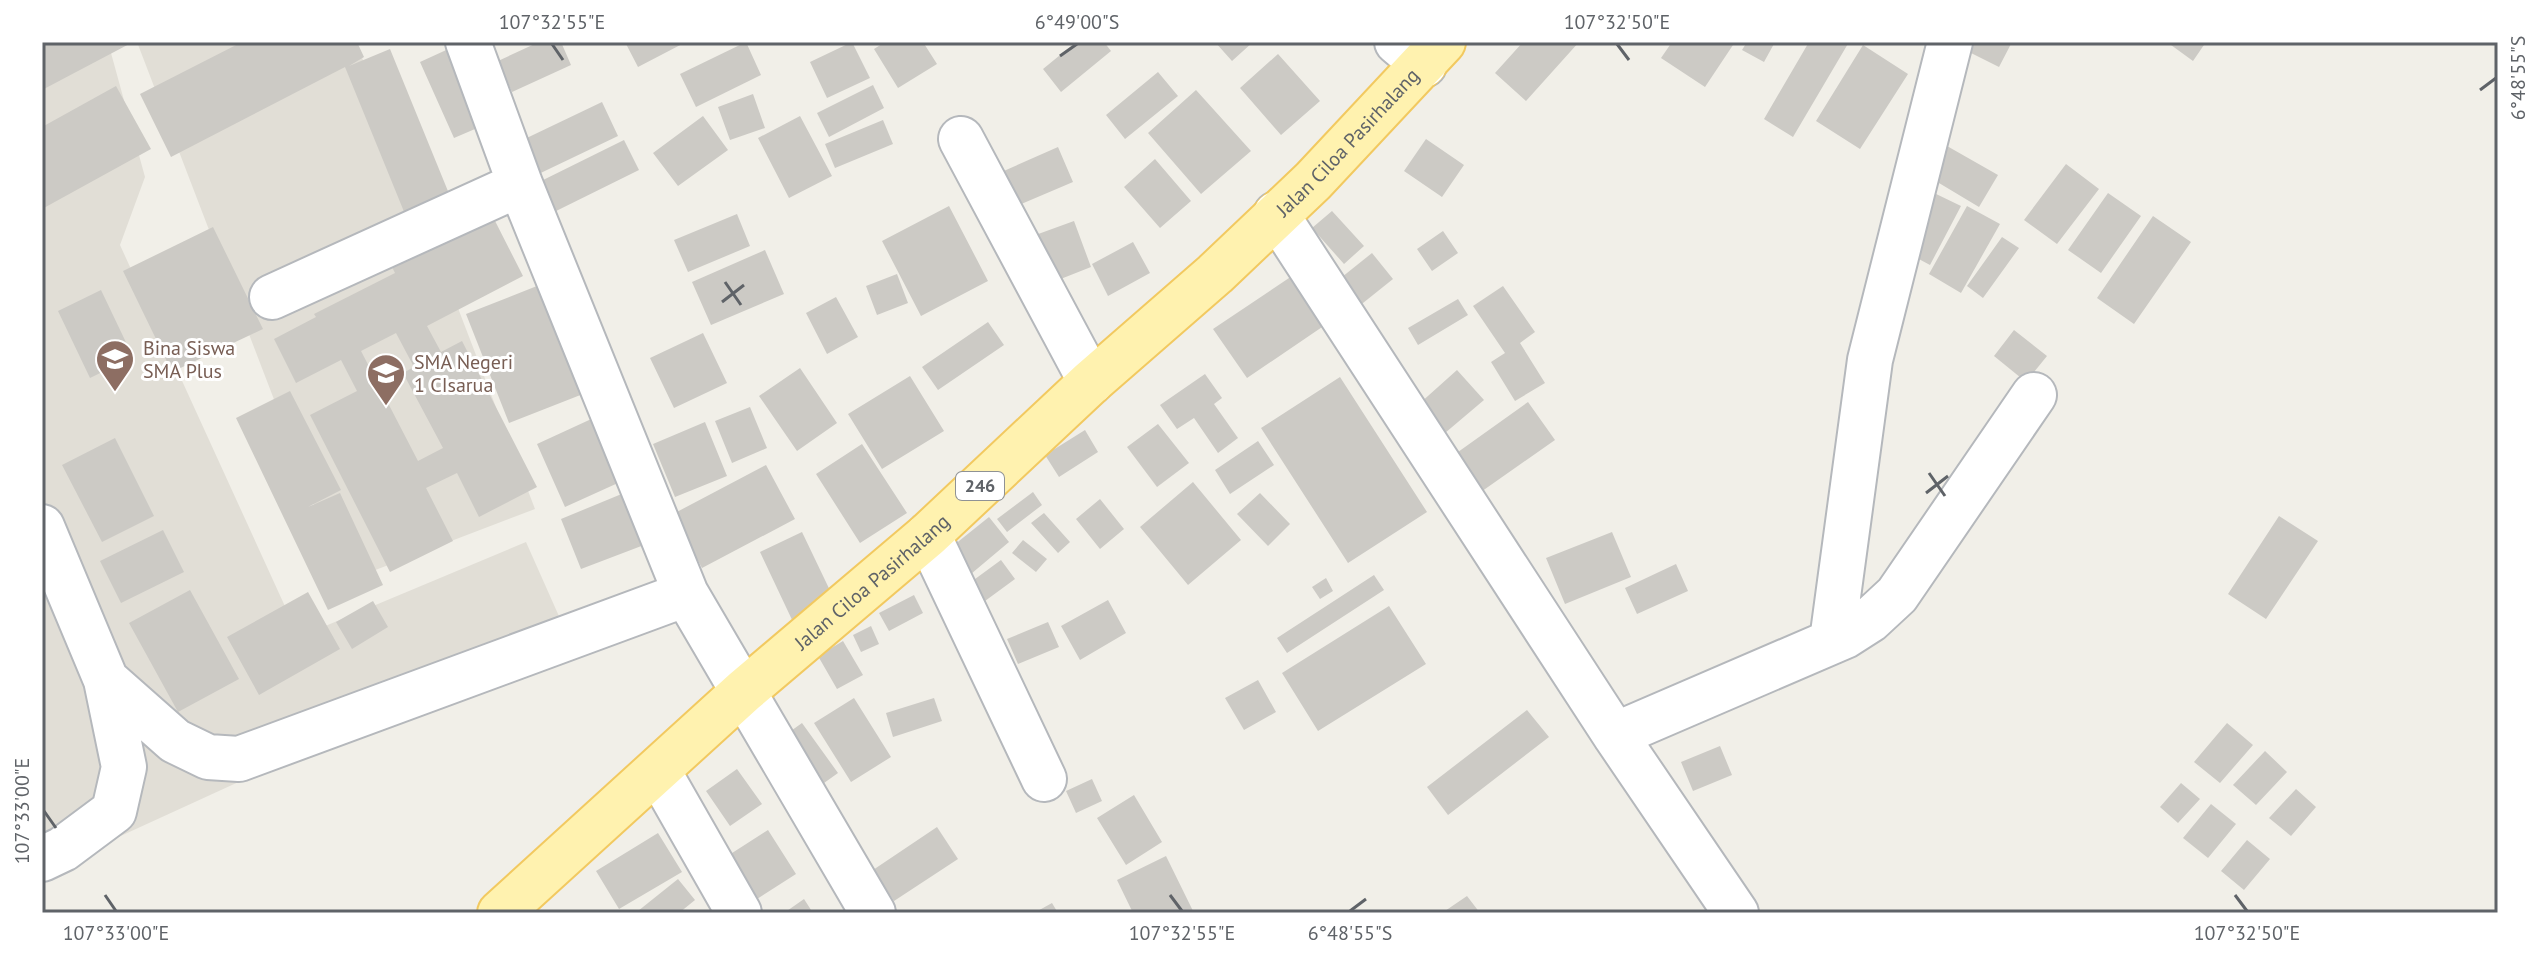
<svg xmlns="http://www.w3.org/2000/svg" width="2540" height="955" font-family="'PT Sans',sans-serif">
  <rect width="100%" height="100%" fill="#f1efe8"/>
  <path fill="#e1ded6" d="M42,42H108L145,177L120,245L299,637L526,542L566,632L42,872Z
    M137,42H356L535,509L344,582Z"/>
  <path fill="#cccac5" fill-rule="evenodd" d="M42,42H133L42,90Z
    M242,42H357L364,57L349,66L390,49L452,201L407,219L345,67L171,157L140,94Z
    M539,42H561L571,65L512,92L498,61Z
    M625,42H686L638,67Z
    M746,42L761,75L696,107L680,74Z
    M852,42L870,78L827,98L810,62Z
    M885,42H923L937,64L898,88L874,49Z
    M1076,42H1104L1111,51L1061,92L1043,69Z
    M1215,42H1253L1232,61Z
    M1523,42H1579L1526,101L1495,73Z
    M1672,42H1735L1705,87L1661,58Z
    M1747,42H1775L1764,62L1742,50Z
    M1809,42H1849L1793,137L1764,119Z
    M1961,42H2012L1999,67L1959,47Z
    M2173,42H2206L2193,61L2171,45Z
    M1863,45L1908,74L1860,149L1816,121Z
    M455,46L489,123L454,138L420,62Z
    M1278,54L1320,101L1281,135L1240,88Z
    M1158,72L1178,96L1125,139L1106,115Z
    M873,85L884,108L829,137L817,113Z
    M116,86L151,149L42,209V127Z
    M1196,90L1251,151L1201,194L1148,133Z
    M753,94L765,128L730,140L718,107Z
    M602,102L618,136L526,180L510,146Z
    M703,116L728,150L678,186L653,153Z
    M800,116L832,176L789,198L758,138Z
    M883,120L893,144L835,168L825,144Z
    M1426,139L1464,165L1442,197L1404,171Z
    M624,140L639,170L546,216L531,186Z
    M1947,146L1998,175L1979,207L1929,177Z
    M1058,147L1073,182L1012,208L997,174Z
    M1155,159L1191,201L1160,228L1124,187Z
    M2066,164L2099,189L2057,244L2024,220Z
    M1932,192L1961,206L1930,265L1902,250Z
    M2108,193L2141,216L2101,273L2068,250Z
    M949,206L988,281L921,316L882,241Z
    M1967,206L2000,224L1961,293L1929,274Z
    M1332,211L1364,246L1344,264L1312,228Z
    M491,213L523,276L427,326L441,352L462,341L537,487L479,517L457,473L426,488L453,541L390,572L310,415L357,391L341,360L296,383L274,339L316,317L314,314L395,273L391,265ZM396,333L414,367L403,373L443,448L418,461L361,351Z
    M737,214L750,246L688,272L674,240Z
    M2153,216L2191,242L2134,324L2097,298Z
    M1074,221L1091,267L1048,284L1030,237Z
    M213,227L263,329L172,372L123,271Z
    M1443,231L1458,253L1432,271L1417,249Z
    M2002,237L2019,248L1983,298L1967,286Z
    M1133,242L1150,273L1108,296L1092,264Z
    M765,250L784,294L711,325L692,282Z
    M1372,253L1393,279L1358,307L1337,281Z
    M897,274L908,303L877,315L866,286Z
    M1295,274L1328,323L1247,378L1213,329Z
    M542,284L583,394L509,423L466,314Z
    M1503,286L1535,332L1520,343L1545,383L1515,401L1491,362L1505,353L1473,306Z
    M101,290L133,357L90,378L58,311Z
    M836,297L858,337L827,354L806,313Z
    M1458,299L1468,315L1418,345L1408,328Z
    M988,322L1004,345L938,390L922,367Z
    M2014,330L2047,356L2026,382L1994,356Z
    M703,333L727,383L674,408L650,358Z
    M800,368L837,423L797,451L759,396Z
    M1457,370L1484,400L1445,433L1419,404Z
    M1205,374L1222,398L1214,404L1238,438L1218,453L1194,418L1177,429L1160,405Z
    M910,376L944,431L882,469L848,414Z
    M1340,377L1427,512L1348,563L1261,428Z
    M290,391L341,490L308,507L340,493L383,585L328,610L236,418Z
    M1528,402L1555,440L1478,494L1451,457Z
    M750,407L767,448L732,463L715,421Z
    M600,415L629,478L565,507L537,444Z
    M705,422L727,476L675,497L653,444Z
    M1158,424L1189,463L1157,487L1127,447Z
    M1085,430L1098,452L1059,477L1045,455Z
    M115,438L154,516L102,542L62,465Z
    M1258,441L1274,465L1230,494L1215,470Z
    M862,444L907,513L860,543L816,474Z
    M766,465L795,519L702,568L673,514Z
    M1193,482L1241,540L1188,585L1140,527Z
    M1033,492L1042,505L1007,532L997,519Z
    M624,493L644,545L581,569L561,519Z
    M1260,493L1290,524L1268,546L1237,514Z
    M1100,499L1124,529L1100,549L1076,519Z
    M1044,513L1070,542L1058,553L1031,523Z
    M2279,516L2318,541L2266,619L2228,594Z
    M989,517L1009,542L965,579L944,553Z
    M163,530L184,572L121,603L100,561Z
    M802,532L836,603L794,624L760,552Z
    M1612,532L1631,577L1565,604L1546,558Z
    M1023,540L1047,559L1036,572L1012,553Z
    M1001,560L1015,579L985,601L971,582Z
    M1676,564L1688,591L1637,614L1625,588Z
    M1374,575L1384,590L1287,653L1277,638Z
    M1326,578L1333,591L1320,599L1312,587Z
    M190,590L239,679L178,712L129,623Z
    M308,592L340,649L259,695L227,637Z
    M914,595L923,613L889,631L879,613Z
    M1108,600L1126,633L1080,660L1061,626Z
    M373,601L388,627L352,649L336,622Z
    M1389,606L1426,664L1318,731L1282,673Z
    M1048,622L1059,647L1018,664L1007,639Z
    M871,626L879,644L861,652L853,635Z
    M843,641L863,675L837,689L818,656Z
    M1258,680L1276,712L1244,730L1225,698Z
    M854,698L891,757L851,782L814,723Z
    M934,698L942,721L893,737L886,713Z
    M1527,710L1549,737L1448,815L1427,787Z
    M802,723L838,773L810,793L774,743Z
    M2227,723L2253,745L2220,783L2194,762Z
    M1720,746L1732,775L1693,791L1681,762Z
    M2265,751L2287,772L2256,805L2233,785Z
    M737,769L762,804L730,826L706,791Z
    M1092,779L1102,801L1076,813L1066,791Z
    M2181,783L2200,799L2178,823L2160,807Z
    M2296,789L2316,807L2291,836L2269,818Z
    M1134,795L1162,842L1126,865L1097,818Z
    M2211,804L2236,824L2208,858L2183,838Z
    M937,827L958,859L894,901L873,870Z
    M768,830L796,874L743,908L715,864Z
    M658,833L682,872L619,909L596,871Z
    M2247,840L2270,859L2244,890L2221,871Z
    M1166,856L1194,913H1133L1117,880Z
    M678,879L695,900L679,913H640L638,911Z
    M1467,896L1480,913H1442Z
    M804,899L813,913H784Z
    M1052,903L1058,913H1034Z"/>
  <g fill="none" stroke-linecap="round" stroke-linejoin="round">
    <g stroke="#b5b8bc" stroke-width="48">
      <path id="minor" d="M468,42L520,184L686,594L873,913
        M1397,42L1424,65
        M961,139L1091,382
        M1276,214L1615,735L1736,913
        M272,297L520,184
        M42,527L106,680L175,741L208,757L239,759L686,594
        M928,535L1044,779
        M1832,641L1870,360L1950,42
        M1615,735L1845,636L1870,620L1897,595L2034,395
        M658,771L739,913
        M42,859L63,849L114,811L124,767L106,680"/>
    </g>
    <g stroke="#f2c960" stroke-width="48">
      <g id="major">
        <path id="s1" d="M500,913L744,691L928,535L1091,382L1215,274L1313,181L1443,42"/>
      </g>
    </g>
    <use href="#minor" stroke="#fff" stroke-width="44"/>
    <use href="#major" stroke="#fff2af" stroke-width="44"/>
  </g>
  <path fill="none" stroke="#5f6368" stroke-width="3" d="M552,44L563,60M1617,44L1629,60M1060,56L1077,44M2480,90L2496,78M725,282L741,305M722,302L744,285M1929,473L1945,496M1926,493L1948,476M44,811L56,828M105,895L116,911M1170,895L1182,911M2235,895L2247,911M1350,911L1366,899"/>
  <defs>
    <g id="school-pin" transform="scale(2)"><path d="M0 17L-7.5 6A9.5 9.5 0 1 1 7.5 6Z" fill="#8d6e63" stroke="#fff"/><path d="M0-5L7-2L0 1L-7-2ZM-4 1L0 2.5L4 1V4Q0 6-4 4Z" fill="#fff"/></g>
  </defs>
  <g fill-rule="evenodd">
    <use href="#school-pin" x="115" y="359"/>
    <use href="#school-pin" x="386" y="373"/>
  </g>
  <g text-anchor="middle" stroke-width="6" stroke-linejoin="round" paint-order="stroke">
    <rect fill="#fff" stroke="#8f9295" stroke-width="2" x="956" y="472" width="48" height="28" rx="6"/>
    <g font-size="18" font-weight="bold" fill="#5f6368">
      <text x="980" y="492">246</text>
    </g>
    <g font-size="20" fill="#5f6368" stroke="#fff">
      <text dy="7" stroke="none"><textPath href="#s1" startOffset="1146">Jalan Ciloa Pasirhalang</textPath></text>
      <text dy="7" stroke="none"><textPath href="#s1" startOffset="498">Jalan Ciloa Pasirhalang</textPath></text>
    </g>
    <g font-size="20" fill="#785e54" stroke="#fff" text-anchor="start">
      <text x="143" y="355">Bina Siswa<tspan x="143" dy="23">SMA Plus</tspan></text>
      <text x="414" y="369">SMA Negeri<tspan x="414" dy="23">1 CIsarua</tspan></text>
    </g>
  </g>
  <rect width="2540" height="955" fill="none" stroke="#ffffff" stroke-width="88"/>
  <rect x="44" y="44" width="2452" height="867" fill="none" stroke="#5f6368" stroke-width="3"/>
  <g font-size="20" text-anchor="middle" fill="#5f6368">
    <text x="552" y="29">107°32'55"E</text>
    <text x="1077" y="29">6°49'00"S</text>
    <text x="1617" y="29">107°32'50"E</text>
    <text transform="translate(2518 78) rotate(-90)" y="7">6°48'55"S</text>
    <text transform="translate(22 811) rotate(-90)" y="7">107°33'00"E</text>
    <text x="116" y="940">107°33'00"E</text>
    <text x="1182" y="940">107°32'55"E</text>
    <text x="1350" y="940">6°48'55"S</text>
    <text x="2247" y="940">107°32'50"E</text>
  </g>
</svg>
